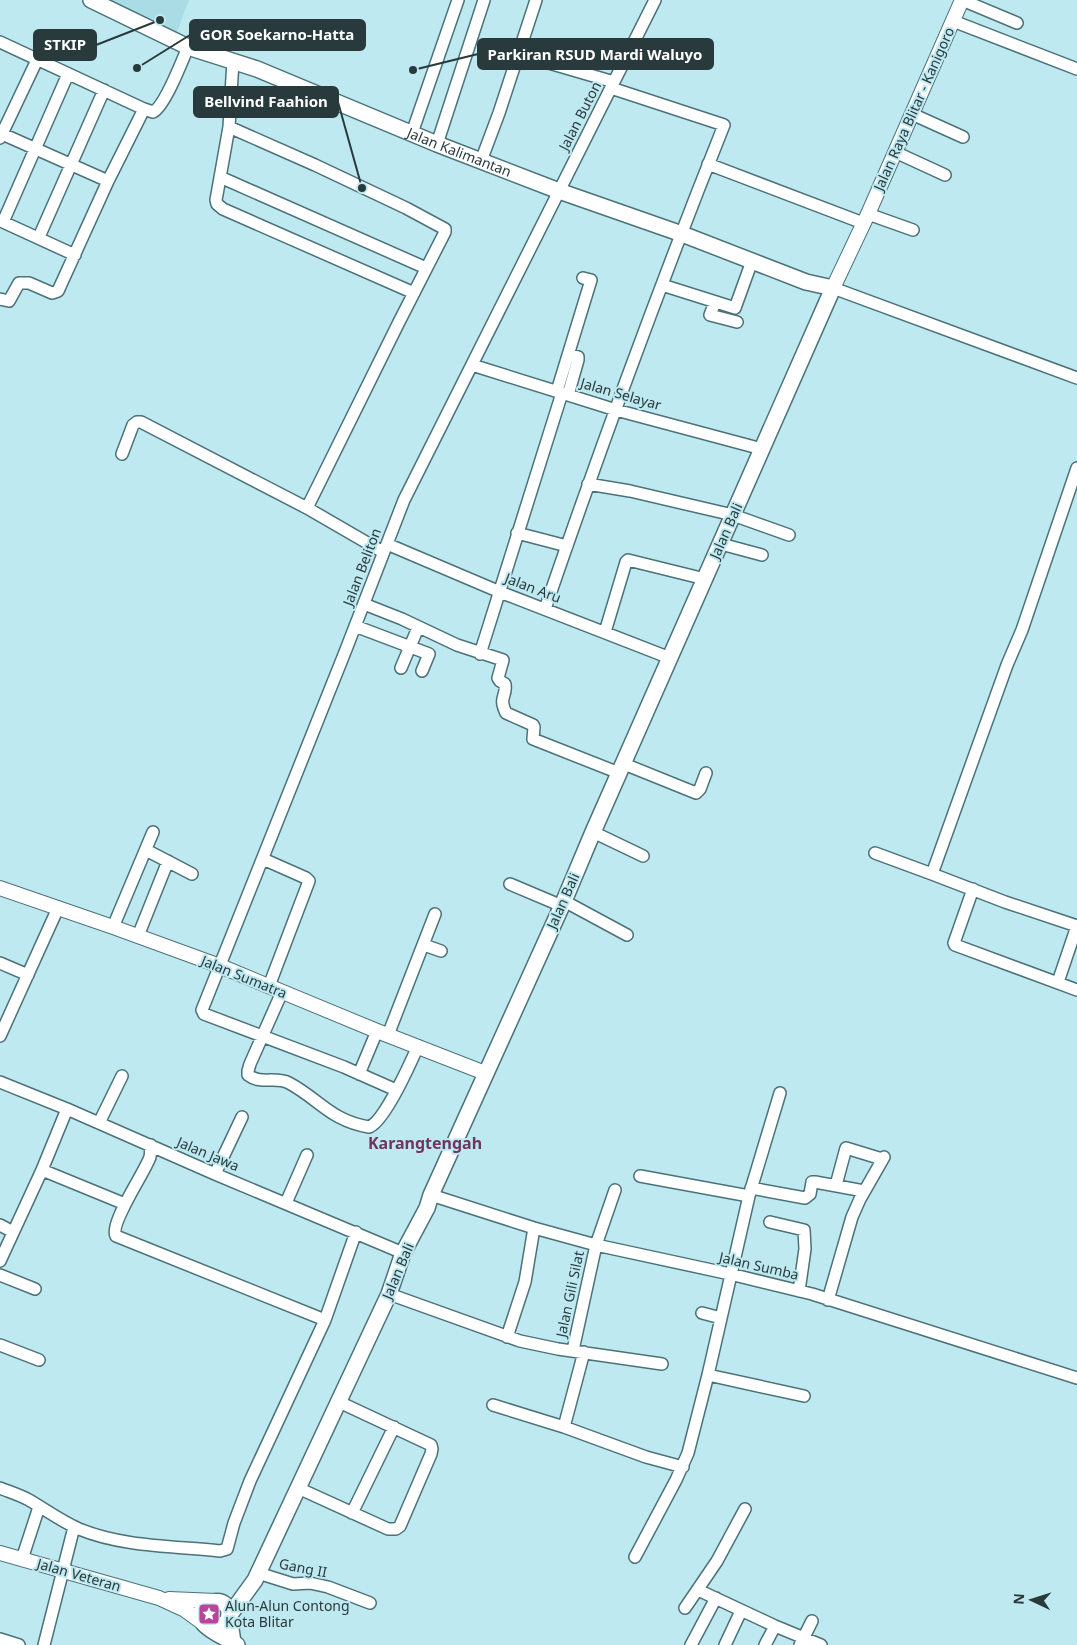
<svg xmlns="http://www.w3.org/2000/svg" width="1077" height="1645" font-family="'Noto Sans',sans-serif">
  <rect width="100%" height="100%" fill="#bfe9f0"/>
  <path fill="#aadce5" d="M106,0H189L175,37Z"/>
  <g fill="none" stroke-linecap="round" stroke-linejoin="round">
    <g stroke="#4b7279" stroke-width="14">
      <path id="minor" d="M962,0L1017,23
        M953,21L1077,69
        M0,42L144,109L153,112C165,106 182,61 188,47
        M518,54L614,82
        M233,61L229,127L216,200L217,204L223,209L414,293
        M68,74L3,222L75,255
        M912,114L963,137
        M229,127L315,165L406,208L445,229V232L398,324L307,508L383,552
        M0,133L108,181
        M412,133L458,0
        M0,138L37,60
        M437,144L484,0
        M895,152L945,175
        M481,161L499,113L536,0
        M708,164L863,223
        M220,177L426,268
        M868,214L913,230
        M39,237L104,90
        M662,285L735,308L752,261
        M833,288L1077,378
        M0,299L9,301L19,283H29L52,293L58,291L108,181L144,109
        M715,302L710,315L737,322
        M472,365L616,410L762,449
        M557,391L591,280L583,278
        M568,395L578,360V357L572,355
        M122,454L133,425L137,422H141L307,508
        M1077,468L1022,630L1007,665L932,874L1005,902L1077,926
        M588,484L630,491L733,515L789,535
        M517,533L567,546
        M387,544L500,592L670,658
        M721,544L762,555
        M364,604L402,619L457,645L503,660L498,678L500,681L505,684C507,698 498,696 506,713L533,725L534,727L533,739L538,741L619,773
        M545,609C601,446 660,285 724,125L611,88
        M355,626L429,654L422,671
        M605,632L626,562L628,560L705,579
        M480,654L562,393
        M401,668L417,630
        M624,764L696,793L700,789L706,773
        M593,832L643,856
        M146,850L192,874
        M875,853L932,874
        M263,859L306,878L309,881L269,986
        M510,884L562,906
        M973,889L954,943L955,945L1077,990
        M564,901L627,935
        M113,927L153,832
        M138,936L168,861
        M424,945L441,951
        M0,963L28,975
        M1058,982L1077,926
        M282,992L250,1064L248,1071V1075C261,1085 276,1076 289,1083C319,1099 331,1121 369,1127C384,1122 411,1062 418,1046
        M388,1035L435,914
        M0,1036L58,908
        M359,1074L377,1031
        M0,1082L67,1109L215,1174L403,1253
        M396,1090L344,1067L204,1014L202,1010L345,652L404,500L655,0
        M99,1123L122,1076
        M151,1145C150,1149 151,1153 150,1157C145,1172 109,1224 116,1236L325,1320
        M42,1170L125,1204
        M215,1174L242,1117
        M640,1176L749,1196
        M836,1185L846,1148L882,1159
        M751,1188L805,1198L810,1194L812,1182H815L864,1191
        M431,1195L534,1228L596,1245L730,1274L812,1294L1077,1378
        M286,1203L307,1155
        M770,1222L804,1230L805,1249L799,1291
        M0,1225L13,1232
        M0,1261L42,1170L67,1109
        M0,1275L35,1289
        M389,1294L520,1341L558,1349L662,1364
        M828,1300L852,1217L860,1199L884,1157
        M702,1313L721,1318
        M507,1337L525,1282L534,1228
        M0,1345L39,1360
        M573,1350L596,1245L615,1190
        M708,1375L804,1396
        M493,1405L564,1427L646,1457L683,1467
        M564,1427L584,1352
        M0,1488C10,1492 20,1495 29,1500C46,1510 61,1521 79,1529C123,1547 173,1546 220,1551L227,1549L234,1523L250,1481L325,1320L356,1232
        M298,1488L388,1529H396L400,1526L431,1454L432,1449L431,1445L337,1401
        M352,1513L394,1427
        M635,1557L676,1480L688,1453L708,1375L749,1196L780,1093
        M22,1559L39,1507
        M258,1573L293,1584L310,1583L328,1587L370,1603
        M698,1590L775,1626L821,1645
        M685,1608L717,1561L745,1509
        M0,1639L19,1645
        M44,1645L74,1527
        M691,1645L716,1598
        M725,1645L741,1611
        M765,1645L775,1626
        M800,1645L812,1621"/>
    </g>
    <g stroke="#4b7279" stroke-width="16">
      <path id="major" d="M833,288L868,214L962,0
        M0,888L113,927L220,966L377,1031L485,1073
        M0,1553L159,1598L185,1610L207,1626
        M169,1599L216,1601"/>
    </g>
    <g stroke="#4b7279" stroke-width="18">
      <g id="highway">
        <path id="s1" d="M91,0L188,47L257,69L437,144L559,191L682,234L806,282L833,288L593,832L564,901L431,1195L427,1208L403,1253L389,1294L255,1580L229,1616L233,1642"/>
        <path d="M207,1626L219,1628L228,1620C236,1589 187,1602 204,1624C212,1633 227,1638 237,1645"/>
      </g>
    </g>
    <use href="#minor" stroke="#fff" stroke-width="11"/>
    <use href="#major" stroke="#fff" stroke-width="14"/>
    <use href="#highway" stroke="#fff" stroke-width="15"/>
  </g>
  <defs>
    <g id="sight-square" transform="scale(1.125)"><rect x="-9" y="-9" width="18" height="18" rx="4" fill="#b9449c" stroke="#bfe9f0"/><path d="M0-6L1.8-2.2L6-1.7L2.9 1.2L3.7 5.4L0 3.3L-3.7 5.4L-2.9 1.2L-6-1.7L-1.8-2.2Z" fill="#fff"/></g>
  </defs>
  <g fill-rule="evenodd">
    <use href="#sight-square" x="209" y="1614"/>
  </g>
  <g text-anchor="middle" stroke-width="4" stroke-linejoin="round" paint-order="stroke">
    <g font-size="14" fill="#293a3d" stroke="#bfe9f0">
      <text transform="translate(914 109) rotate(-66)" y="5">Jalan Raya Blitar - Kanigoro</text>
      <text transform="translate(580 116) rotate(-63)" y="5">Jalan Buton</text>
      <text dy="5" stroke="none"><textPath href="#s1" startOffset="399">Jalan Kalimantan</textPath></text>
      <text transform="translate(621 394) rotate(16)" y="5">Jalan Selayar</text>
      <text transform="translate(726 531) rotate(-66)" y="5">Jalan Bali</text>
      <text transform="translate(362 567) rotate(-69)" y="5">Jalan Beliton</text>
      <text transform="translate(533 588) rotate(21)" y="5">Jalan Aru</text>
      <text transform="translate(563 901) rotate(-66)" y="5">Jalan Bali</text>
      <text transform="translate(244 977) rotate(22)" y="5">Jalan Sumatra</text>
      <text transform="translate(208 1154) rotate(23)" y="5">Jalan Jawa</text>
      <text transform="translate(759 1266) rotate(13)" y="5">Jalan Sumba</text>
      <text transform="translate(398 1271) rotate(-67)" y="5">Jalan Bali</text>
      <text transform="translate(570 1294) rotate(-78)" y="5">Jalan Gili Silat</text>
      <text transform="translate(303 1568) rotate(11)" y="5">Gang II</text>
      <text transform="translate(79 1575) rotate(16)" y="5">Jalan Veteran</text>
    </g>
    <g font-size="14" fill="#293a3d" stroke="#bfe9f0" text-anchor="start">
      <text x="225" y="1611">Alun-Alun Contong<tspan x="225" dy="16">Kota Blitar</tspan></text>
    </g>
    <g font-size="16" font-weight="bold" fill="#703560" stroke="#bfe9f0">
      <text x="425" y="1149">Karangtengah</text>
    </g>
  </g>
  <path fill="none" stroke="#293a3d" stroke-width="2" d="M137 68L190 35M160 20L96 45M413 70L478 54M362 188L338 102"/>
  <g fill="#293a3d" stroke="#bfe9f0" stroke-width="2">
    <circle cx="137" cy="68" r="5"/>
    <circle cx="160" cy="20" r="5"/>
    <circle cx="413" cy="70" r="5"/>
    <circle cx="362" cy="188" r="5"/>
  </g>
  <g fill="#293a3d" stroke="#293a3d" stroke-width="2">
    <rect x="190" y="20" width="175" height="30" rx="5"/>
    <rect x="34" y="30" width="62" height="30" rx="5"/>
    <rect x="478" y="39" width="235" height="30" rx="5"/>
    <rect x="194" y="87" width="144" height="30" rx="5"/>
  </g>
  <g font-size="15" text-anchor="middle" font-weight="bold" fill="#fff">
    <text x="277" y="40">GOR Soekarno-Hatta</text>
    <text x="65" y="50">STKIP</text>
    <text x="595" y="60">Parkiran RSUD Mardi Waluyo</text>
    <text x="266" y="107">Bellvind Faahion</text>
  </g>
  <g transform="translate(1032 1600) rotate(274)" stroke="#bfe9f0" stroke-width="4" paint-order="stroke">
  <path d="M0-4L9 19L0 12L-9 19Z" fill="#293a3d"/>
  <text y="-8" font-size="14" font-weight="bold" text-anchor="middle" fill="#293a3d">N</text>
  </g>
</svg>
